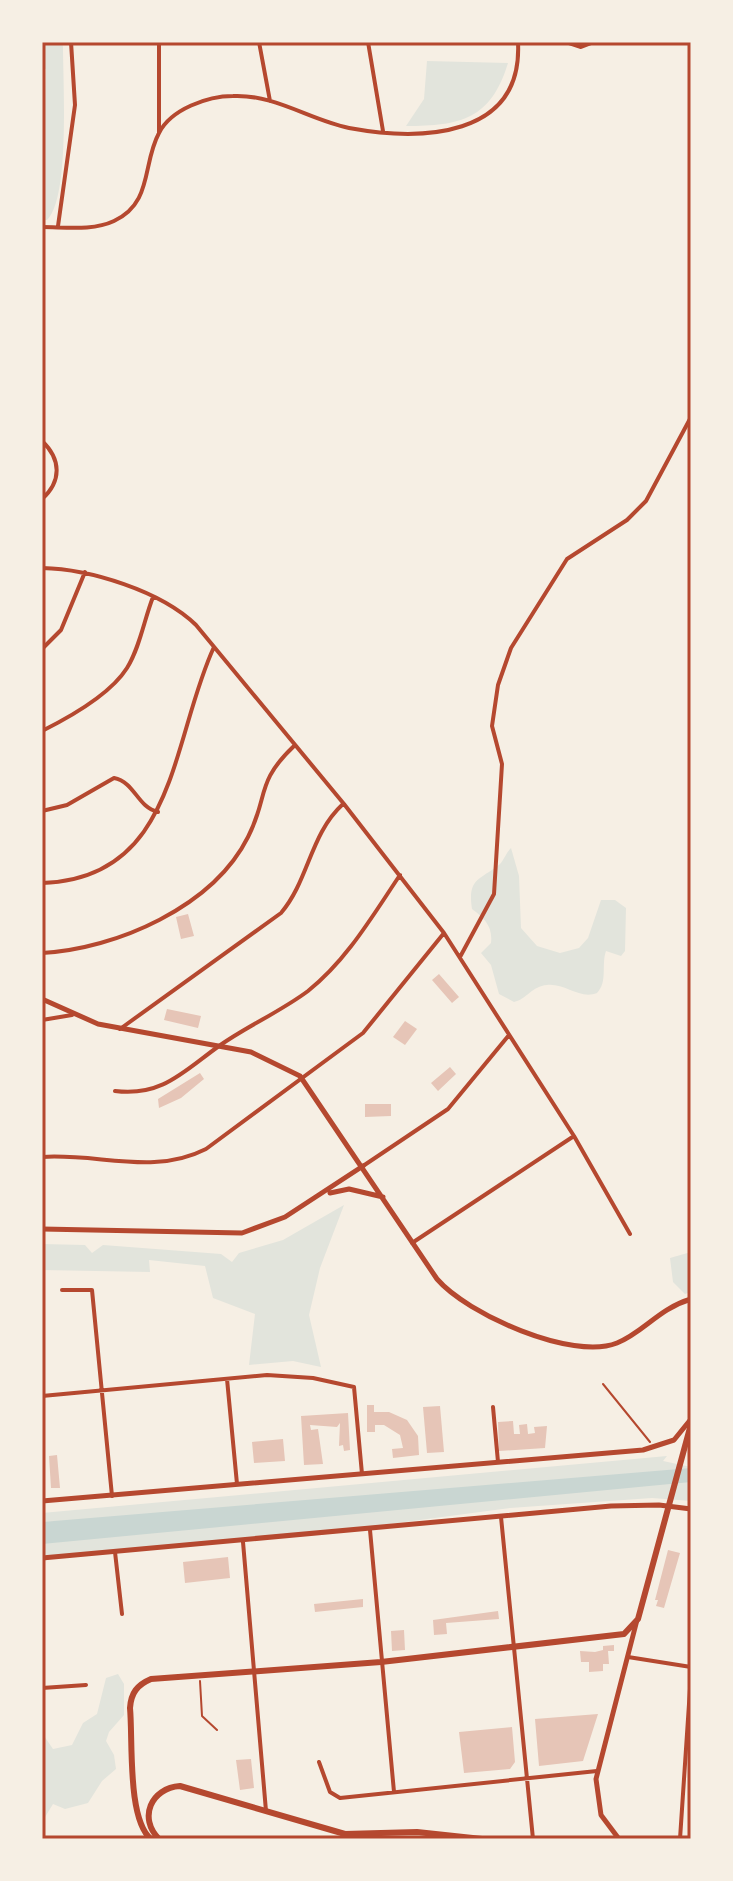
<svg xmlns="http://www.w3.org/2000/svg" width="733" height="1881" font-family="'Roboto Condensed',sans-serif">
  <rect width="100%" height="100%" fill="#f6efe4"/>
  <path fill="#e2e4dc" d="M42,42H62L63,47C63,83 70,198 47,220H42L46,69L42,68Z
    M427,61L508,63C491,119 461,126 406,126L424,99Z
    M511,848L519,876L521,928L537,946L560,953L579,948L588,938L601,900H615L626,908L625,951L621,956L606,951C601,965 608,982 597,993C580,1000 565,983 547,985C532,986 527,999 514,1002L499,994L491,965L481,953L491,943C493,926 484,918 472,909C467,877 481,880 500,864C504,860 506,853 511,848Z
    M344,1205L320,1268L309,1315L321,1367L293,1361L249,1365L255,1314L213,1298L205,1266L149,1260L150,1272L42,1270V1244L85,1245L92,1253L103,1245L221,1254L232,1262L239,1253L283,1240Z
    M691,1252V1292L685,1294L673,1282L670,1258Z
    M667,1456L663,1461L691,1467V1501L652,1498L510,1508L352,1529L42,1559V1524L67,1521L42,1522V1513Z
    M118,1674L124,1684V1715L109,1732L106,1741L114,1755L116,1769L102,1781L88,1803L65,1809L53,1804L42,1822V1733L53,1749L72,1745L83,1723L97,1714L106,1678Z"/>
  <path fill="#c9d6d2" d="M691,1468V1482L42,1544V1522Z"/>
  <path fill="#e6c5b7" d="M188,914L194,936L181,939L176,917Z
    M439,974L459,997L452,1003L432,980Z
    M167,1009L201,1016L198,1028L164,1020Z
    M405,1021L417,1029L405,1045L393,1037Z
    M450,1067L456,1074L438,1091L431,1083Z
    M200,1073L204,1079L181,1098L159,1108L158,1099Z
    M365,1104H391V1116L365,1117Z
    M367,1405H374V1412H389L407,1420L418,1436L419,1455L393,1458L392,1449L403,1448L400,1435L384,1425H375V1432H367Z
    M440,1406L444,1452L427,1453L423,1407Z
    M348,1413L350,1450L344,1451L343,1445L339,1446L340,1423L337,1427L310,1425L311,1430L318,1429L323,1464L304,1465L301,1416Z
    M513,1421L514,1434H520L519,1425L527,1424L528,1434L535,1433L534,1427L547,1426L545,1448L499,1451L498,1422Z
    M283,1439L285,1461L254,1463L252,1442Z
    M57,1455L60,1488H51L49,1456Z
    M668,1550L680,1553L664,1608L656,1606L658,1600H655Z
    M228,1557L230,1578L185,1583L183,1562Z
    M363,1599V1607L315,1612L314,1604Z
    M498,1611L499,1619L446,1623L447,1634L434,1635L433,1620Z
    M404,1630L405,1650L392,1651L391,1631Z
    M614,1645V1651H608L609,1664H603V1671L589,1672V1662H581L580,1651L595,1652L603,1650V1646Z
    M598,1714L583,1761L539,1766L535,1719Z
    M512,1727L515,1762L510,1769L464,1773L459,1732Z
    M251,1759L254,1788L240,1790L236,1760Z"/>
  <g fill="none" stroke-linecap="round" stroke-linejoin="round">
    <path stroke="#b5482f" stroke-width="2" d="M603,1384L650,1442
      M200,1681L202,1716L217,1730"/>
    <path stroke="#b5482f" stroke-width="4" d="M259,42L270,101
      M368,42L383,131
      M566,42L581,47L594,42
      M159,133V42
      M58,226L75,105L71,42
      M42,227C65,227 93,231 114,221C153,203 142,164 159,133C171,109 208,96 233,96C274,94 310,120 349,128C420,141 523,139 518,42
      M42,441C61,459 62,481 42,499
      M42,568C90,569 161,591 196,625L344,804L444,933L574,1136L630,1234
      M42,649L61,630L85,572
      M42,731C70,717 110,695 127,668C140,647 144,620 153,597
      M42,811L67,805L114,778C135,782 137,807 158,812
      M42,883C177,879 171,739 214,647
      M42,953C116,949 213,907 248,837C269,796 255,783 294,746
      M460,957L494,894L502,764L492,726L498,685L511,648L567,559L627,520L646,501L691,417
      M42,1020L72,1015
      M120,1029L281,913C309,880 310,834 343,804
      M115,1091C162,1097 184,1071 219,1046C247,1026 280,1012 308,991C347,960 373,915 400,875
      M42,1157C99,1153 153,1176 206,1149L363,1033L444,933
      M363,1166L448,1109L509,1035
      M412,1243L574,1136
      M62,1290H92L112,1496
      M227,1379L237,1484
      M42,1396L267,1375L313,1378L354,1387L362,1474
      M493,1407L498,1462
      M501,1517L533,1839
      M370,1530L394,1792
      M243,1542L266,1811
      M115,1552L122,1614
      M628,1657L691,1667
      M42,1688L86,1685
      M319,1762L330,1792L340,1798L597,1771
      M680,1839L691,1674"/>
    <path stroke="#b5482f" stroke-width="5" d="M42,999L98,1024L251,1052L300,1076L437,1279C467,1314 572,1361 617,1343C644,1332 658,1309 691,1299
      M330,1193L349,1189L383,1197
      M42,1229L242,1233L285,1217L363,1166"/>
    <path stroke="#b5482f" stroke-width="5" d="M42,1501L643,1450L674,1440L691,1419
      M42,1558L611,1506L659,1505L691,1509
      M619,1839L601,1815L596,1779L637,1620"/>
    <path stroke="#b5482f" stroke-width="6" d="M151,1839C127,1819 133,1740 130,1708C131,1693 137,1685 151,1679L381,1662L624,1634L638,1619L691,1424
      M159,1839C138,1818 151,1788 180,1786L345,1834L417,1832L482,1839"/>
  </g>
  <rect width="733" height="1881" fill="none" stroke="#f6efe4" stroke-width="88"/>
  <rect x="44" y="44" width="645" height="1793" fill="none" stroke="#b5482f" stroke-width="3"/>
</svg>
